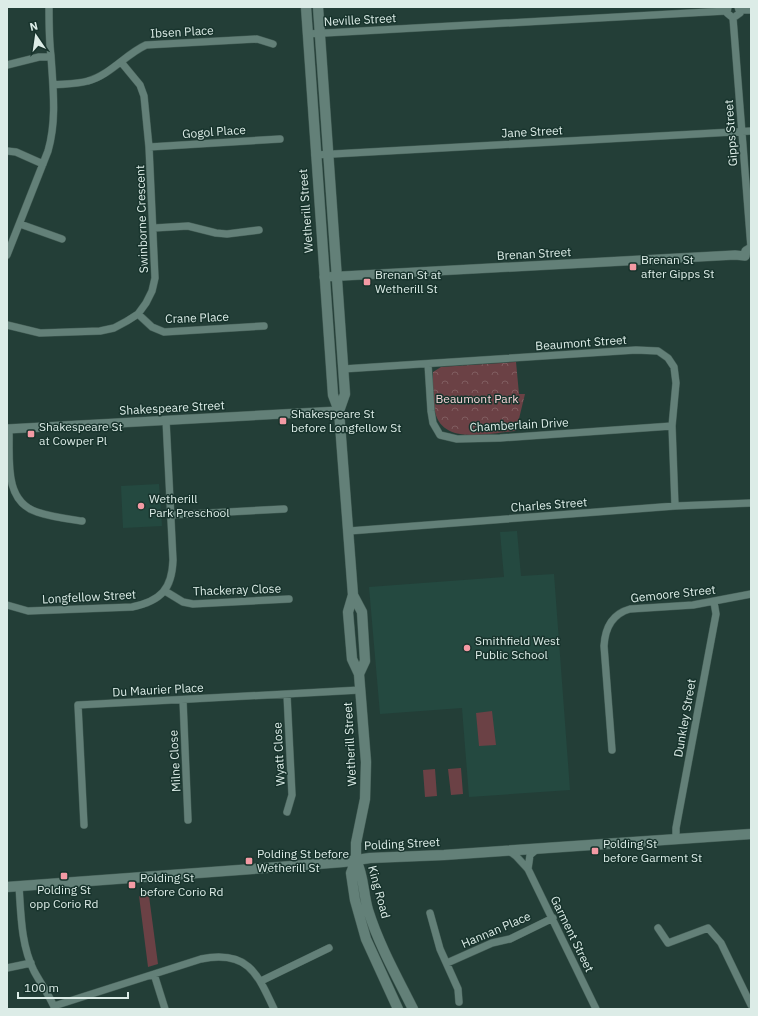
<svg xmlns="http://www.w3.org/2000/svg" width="758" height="1016" font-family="'IBM Plex Sans',sans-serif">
  <defs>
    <pattern id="forest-crowns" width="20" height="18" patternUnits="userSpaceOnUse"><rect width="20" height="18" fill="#6b4145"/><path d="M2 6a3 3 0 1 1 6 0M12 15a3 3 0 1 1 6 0" fill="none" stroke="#805d60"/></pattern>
  </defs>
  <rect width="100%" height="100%" fill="#233e37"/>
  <path fill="#244940" d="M159,484L162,526L123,528L121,486Z
    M517,531L521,576L554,574L570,790L469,797L462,708L380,714L369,587L504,577L500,532Z"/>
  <path fill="#6b4145" d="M492,711L496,745L479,746L476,713Z
    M461,768L463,794L451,795L448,769Z
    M435,769L437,796L425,797L423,770Z
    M139,896H149L158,964L148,967Z"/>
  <path fill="url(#forest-crowns)" d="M516,362L519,394H525L516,431C490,433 443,446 435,412C432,399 433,385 433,372L441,367Z"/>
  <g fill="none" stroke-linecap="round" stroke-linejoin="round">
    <g stroke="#445d56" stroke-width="8">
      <path id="minor" d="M728,7L727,13L733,18L740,13L738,7
        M740,10H751
        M733,18L751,248
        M307,34L726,11
        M7,65L39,57H51
        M54,85C65,84 78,84 88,81C110,75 126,54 146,45L257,39L273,44
        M149,147L280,139
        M7,151L16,152L43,164
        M315,155L751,131
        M20,224L62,239
        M154,228L188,226L216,233L227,234L259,230
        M7,255L48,151C57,120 53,88 51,56C49,40 49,23 49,7
        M138,314L152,327L164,332L264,326
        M7,325L40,333L100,331L114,328L127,321L138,314L146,303L152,291L155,278L149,147L144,96L140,85L121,62
        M428,364L431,411L433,423L440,435L457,439L500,438L672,426
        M343,369L636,350L658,351L668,358L674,367L676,383L672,426L675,506
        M9,429C10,458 3,501 37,512C51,517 68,519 82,521
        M171,515L284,509
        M349,531L675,506L751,503
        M165,591L183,602L193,604L289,599
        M7,605L28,611L132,607C161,601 172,589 173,560L166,420
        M287,695L292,795L287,812
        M183,700L188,820
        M612,750L604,646C605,628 612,614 630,609L693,605L751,594
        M84,825L78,705L360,690
        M676,839V828L716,614L714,602
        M508,850L516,856L528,869L596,1009
        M528,869L530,855L538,848
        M19,886C21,915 21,945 34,971C41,984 50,996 55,1009
        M430,913L440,949L458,989L459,1002
        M658,928L668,943L708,928L721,943L751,1005
        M447,963L492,943L510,939L553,918
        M7,968L31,963
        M154,974L165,1009
        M261,981L329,948
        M54,1006L201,959C247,950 257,972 274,1009"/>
    </g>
    <g stroke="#445d56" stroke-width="10">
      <path id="tertiary" d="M745,256L746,251L751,248
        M324,277L735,255L745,256
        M7,429L339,411"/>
    </g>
    <g stroke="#445d56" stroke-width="11">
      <path id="secondary" d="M306,7L333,395L339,411L353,595L348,612L352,659L359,674L366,762L365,799L356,843V860L351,873L355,900L366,939L398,1009
        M318,7L345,394L339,411
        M353,595L362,612L365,661L359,674
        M356,860C364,876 363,893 368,910C379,945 397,977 413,1009
        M7,887L279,867L343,862L370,858L444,855L751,834"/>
    </g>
    <use href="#minor" stroke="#638078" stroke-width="7"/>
    <use href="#tertiary" stroke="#638078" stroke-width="9"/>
    <use href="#secondary" stroke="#638078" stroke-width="10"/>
  </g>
  <g fill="#f49aa4" stroke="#18342d" stroke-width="1.5">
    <rect x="629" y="263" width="8" height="8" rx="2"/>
    <rect x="363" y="278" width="8" height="8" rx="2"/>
    <rect x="279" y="417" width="8" height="8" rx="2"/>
    <rect x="27" y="430" width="8" height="8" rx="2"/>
    <circle cx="141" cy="506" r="4"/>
    <circle cx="467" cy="648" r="4"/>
    <rect x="591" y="847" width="8" height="8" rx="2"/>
    <rect x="245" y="857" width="8" height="8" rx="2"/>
    <rect x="60" y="872" width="8" height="8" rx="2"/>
    <rect x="128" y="881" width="8" height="8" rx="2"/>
  </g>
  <g text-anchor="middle" stroke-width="3" stroke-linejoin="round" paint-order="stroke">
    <g font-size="12" fill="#dcece7" stroke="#18342d">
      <text transform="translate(360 20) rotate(-3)" y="4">Neville Street</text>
      <text transform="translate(182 32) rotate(-3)" y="4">Ibsen Place</text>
      <text transform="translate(214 132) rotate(-4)" y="4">Gogol Place</text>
      <text transform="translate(532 132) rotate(-3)" y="4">Jane Street</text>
      <text transform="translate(731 133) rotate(-94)" y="4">Gipps Street</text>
      <text transform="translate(306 211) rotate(-94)" y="4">Wetherill Street</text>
      <text transform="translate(142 219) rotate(-92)" y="4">Swinborne Crescent</text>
      <text transform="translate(534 254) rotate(-3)" y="4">Brenan Street</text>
      <text transform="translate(197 318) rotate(-2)" y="4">Crane Place</text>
      <text transform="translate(581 343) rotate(-4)" y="4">Beaumont Street</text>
      <text transform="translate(172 408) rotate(-3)" y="4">Shakespeare Street</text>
      <text transform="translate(519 425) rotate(-3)" y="4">Chamberlain Drive</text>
      <text transform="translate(549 505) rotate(-4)" y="4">Charles Street</text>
      <text transform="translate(237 590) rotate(-2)" y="4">Thackeray Close</text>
      <text transform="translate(673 594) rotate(-6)" y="4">Gemoore Street</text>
      <text transform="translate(89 597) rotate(-3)" y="4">Longfellow Street</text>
      <text transform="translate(158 690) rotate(-3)" y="4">Du Maurier Place</text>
      <text transform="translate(685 718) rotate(-80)" y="4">Dunkley Street</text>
      <text transform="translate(350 744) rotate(-93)" y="4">Wetherill Street</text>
      <text transform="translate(279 754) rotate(-93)" y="4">Wyatt Close</text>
      <text transform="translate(175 761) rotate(-93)" y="4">Milne Close</text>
      <text transform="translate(402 844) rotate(-3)" y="4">Polding Street</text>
      <text transform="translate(379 892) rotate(75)" y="4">King Road</text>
      <text transform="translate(496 930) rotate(-23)" y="4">Hannan Place</text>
      <text transform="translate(572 934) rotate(64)" y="4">Garment Street</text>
    </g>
    <g font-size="12" fill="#dcece7" stroke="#18342d" text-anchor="start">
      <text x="641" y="264">Brenan St<tspan x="641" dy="14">after Gipps St</tspan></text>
      <text x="375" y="279">Brenan St at<tspan x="375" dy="14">Wetherill St</tspan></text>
      <text x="291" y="418">Shakespeare St<tspan x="291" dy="14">before Longfellow St</tspan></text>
      <text x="39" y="431">Shakespeare St<tspan x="39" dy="14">at Cowper Pl</tspan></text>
      <text x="149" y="503">Wetherill<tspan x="149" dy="14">Park Preschool</tspan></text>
      <text x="475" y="645">Smithfield West<tspan x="475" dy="14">Public School</tspan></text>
      <text x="603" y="848">Polding St<tspan x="603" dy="14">before Garment St</tspan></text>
      <text x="257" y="858">Polding St before<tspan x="257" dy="14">Wetherill St</tspan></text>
      <text x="140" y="882">Polding St<tspan x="140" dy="14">before Corio Rd</tspan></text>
      <text x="64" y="894" text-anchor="middle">Polding St<tspan x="64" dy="14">opp Corio Rd</tspan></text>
    </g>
    <g font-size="12" fill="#f7d4d7" stroke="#18342d">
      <text x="477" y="403">Beaumont Park</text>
    </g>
  </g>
  <rect width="758" height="1016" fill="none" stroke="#dcece7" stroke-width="16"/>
  <g transform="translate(36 36) rotate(347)" stroke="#18342d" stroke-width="3" paint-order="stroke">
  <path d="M0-3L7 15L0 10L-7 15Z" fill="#dcece7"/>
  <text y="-6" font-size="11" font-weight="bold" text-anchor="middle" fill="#dcece7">N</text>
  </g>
  <path d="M18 992v6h110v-6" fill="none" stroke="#dcece7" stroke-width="2"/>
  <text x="24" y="992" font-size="12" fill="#dcece7" stroke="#18342d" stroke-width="3" paint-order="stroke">100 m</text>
</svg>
